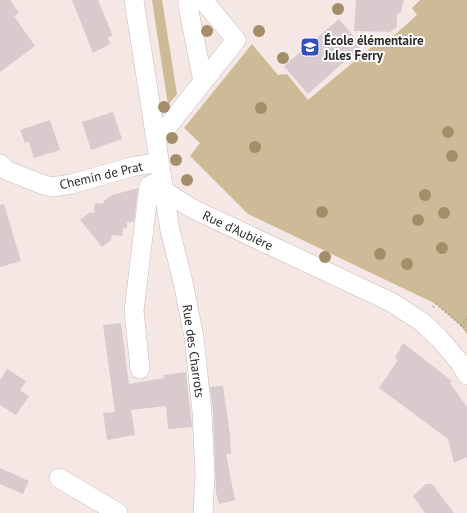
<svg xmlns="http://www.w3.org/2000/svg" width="467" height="513" font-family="'PT Sans',sans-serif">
  <rect width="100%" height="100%" fill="#f5e7e4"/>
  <path fill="#cdbb98" d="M152,0H162L177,94L168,105Z
    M420,0H467V334L461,326L436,304L248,214L190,156L200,143L184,128L252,44L278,75L287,74L308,100L381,39L389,40L417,15L412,8Z"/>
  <path fill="#d9cbcd" d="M0,0H10L19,13L14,16L35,46L0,72Z
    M72,0H98L113,36L108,37L110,44L93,53Z
    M356,0H404L401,11L397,15V27L390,32L354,31Z
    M339,19L362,46L308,94L284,66Z
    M113,112L122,139L91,150L82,122Z
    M50,120L60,150L34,158L29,142L25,143L20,130Z
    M138,188L134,222H127V228H123L122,236L112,235L111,240L102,247L80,220L90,212L94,213L95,203L103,204L104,201L112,195Z
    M4,204L21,261L0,267V205Z
    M121,323L129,384L164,378L163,375L186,372L192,427L168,429L166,406L131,410L135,435L107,440L103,413L115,412L103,325Z
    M403,343L452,381L450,383L467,407V457L454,463L448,439L379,388L398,360L395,358Z
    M7,369L26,381L20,390L29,396L16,415L0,405V380Z
    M223,386L230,435L231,454H226L235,500L219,504L216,493L213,411L210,387Z
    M0,468L29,481L23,494L0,484Z
    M426,484H432L454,513H425L413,496Z"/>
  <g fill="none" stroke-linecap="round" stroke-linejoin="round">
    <g stroke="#c8bbb8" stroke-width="20">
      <path id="minor" d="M134,0L170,230L183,282L194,337L202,412L205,474L203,513
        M188,0V6L203,82
        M156,141L236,40L203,0
        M0,164L6,170L41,184L52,187L72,184L131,167L159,162
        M164,191L193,209L391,302L422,322L439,338L460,363L467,375
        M140,369L134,311L149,186L162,179
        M59,478L118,513"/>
    </g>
    <path stroke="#9f9592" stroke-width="2.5" stroke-dasharray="1 3" stroke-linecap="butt" d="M433,307L436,304L467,330
      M461,326L467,318"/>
    <use href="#minor" stroke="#fff" stroke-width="19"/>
  </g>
  <g fill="#a38e69">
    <circle cx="338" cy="9" r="6"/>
    <circle cx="207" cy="31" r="6"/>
    <circle cx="259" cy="31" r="6"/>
    <circle cx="283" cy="58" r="6"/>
    <circle cx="164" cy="107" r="6"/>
    <circle cx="261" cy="108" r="6"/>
    <circle cx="448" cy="132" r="6"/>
    <circle cx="172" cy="138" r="6"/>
    <circle cx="255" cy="147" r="6"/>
    <circle cx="452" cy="156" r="6"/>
    <circle cx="176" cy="160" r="6"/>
    <circle cx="187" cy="180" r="6"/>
    <circle cx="425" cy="195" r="6"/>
    <circle cx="322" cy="212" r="6"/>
    <circle cx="444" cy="213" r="6"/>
    <circle cx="418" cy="220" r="6"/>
    <circle cx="442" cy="248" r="6"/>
    <circle cx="380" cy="254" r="6"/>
    <circle cx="325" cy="257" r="6"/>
    <circle cx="407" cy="264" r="6"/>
  </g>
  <defs>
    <g id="school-square" transform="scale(1)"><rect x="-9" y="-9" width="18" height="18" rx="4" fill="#334dbf" stroke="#fff"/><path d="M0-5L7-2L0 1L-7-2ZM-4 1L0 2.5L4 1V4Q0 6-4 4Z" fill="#fff"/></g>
  </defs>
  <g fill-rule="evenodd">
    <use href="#school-square" x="310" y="47"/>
  </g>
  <g text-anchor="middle" stroke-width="4" stroke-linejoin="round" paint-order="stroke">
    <g font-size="13" font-weight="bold" fill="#2f2a29" stroke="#fff" text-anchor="start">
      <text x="324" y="45">École élémentaire<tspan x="324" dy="15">Jules Ferry</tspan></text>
    </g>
    <g font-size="13" fill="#2f2a29" stroke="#fff">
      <text transform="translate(101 175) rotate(-13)" y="5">Chemin de Prat</text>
      <text transform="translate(238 230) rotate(25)" y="5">Rue d'Aubière</text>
      <text transform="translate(194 351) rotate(82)" y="5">Rue des Charrots</text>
    </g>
  </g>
</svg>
